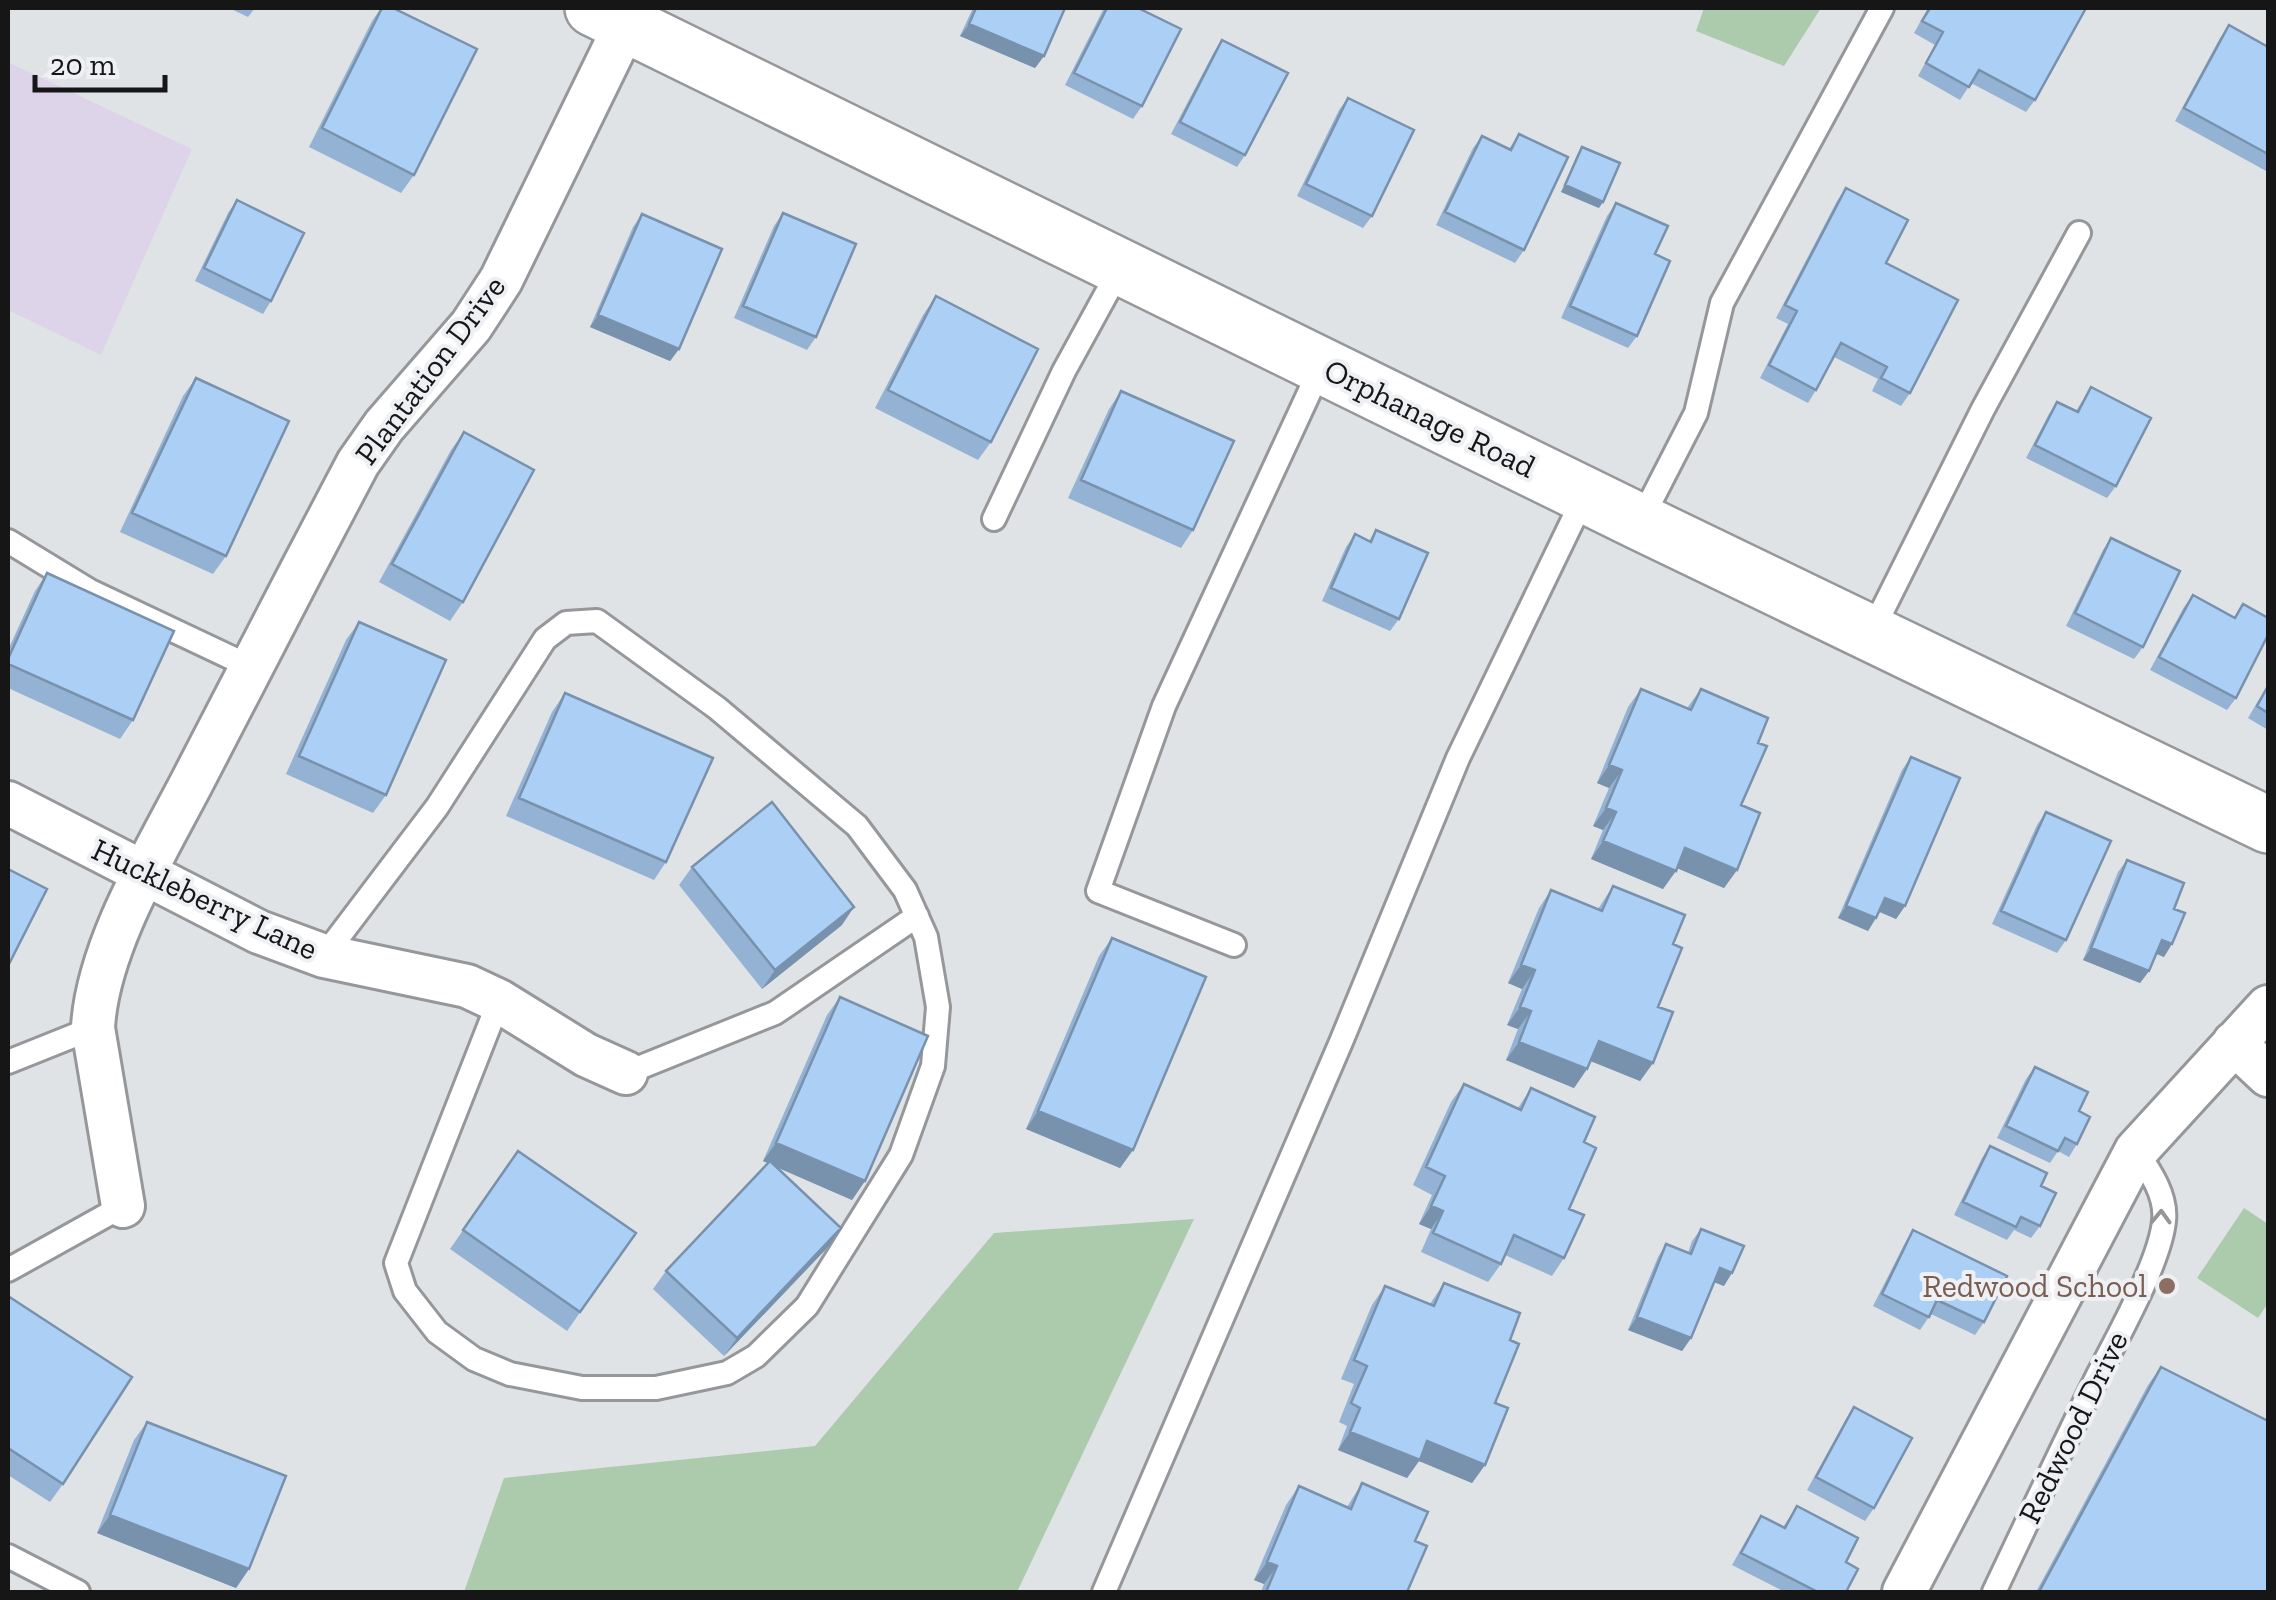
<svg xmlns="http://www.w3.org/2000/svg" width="2276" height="1600" font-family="'Zilla Slab',serif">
  <rect width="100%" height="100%" fill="#e0e3e6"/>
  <path fill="#ddd4ea" d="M8,62L192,149L101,355L8,310Z"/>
  <path fill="#accbac" d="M1704,8H1821L1784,66L1696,31Z
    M2244,1208L2268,1224V1303L2258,1318L2197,1278Z
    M1194,1219L1017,1592H464L504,1478L815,1446L994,1233Z"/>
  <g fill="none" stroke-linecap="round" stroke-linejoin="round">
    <g stroke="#95979a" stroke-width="28">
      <path id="lane" d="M994,519L1064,371L1121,267
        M1640,522L1696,413L1722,303L1882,8
        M8,541L90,591L251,667
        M1871,633L1983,409L2079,233
        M1234,945L1098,891L1164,706L1322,365
        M324,956L437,807L545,639L566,623L597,621L717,708L857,826L905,890L926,937L938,1007L933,1066L901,1155L807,1306L756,1356L727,1373L656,1388H582L510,1374L474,1359L437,1332L405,1291L396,1263L499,1001
        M8,1062L93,1028
        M626,1073L775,1013L917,916
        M8,1270L123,1206
        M8,1556L78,1592
        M1104,1592L1341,1042L1458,758L1585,495
        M1994,1592C2028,1520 2062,1448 2097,1377C2117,1338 2160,1262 2164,1221C2167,1196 2150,1171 2136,1151"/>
    </g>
    <g stroke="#95979a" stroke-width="48">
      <path id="street" d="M8,803L259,932L324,956L467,986L499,1001L586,1055L626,1073
        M2234,1043L2268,1075
        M123,1206L93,1028C97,948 155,853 192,782C247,675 302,569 358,463L384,426L471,326L501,280L626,24
        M1904,1592L2136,1151L2268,1007"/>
    </g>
    <g stroke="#95979a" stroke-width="60">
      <path id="secondary" d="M593,8L1640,522L2268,825"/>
    </g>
    <use href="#lane" stroke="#fff" stroke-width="22"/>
    <use href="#street" stroke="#fff" stroke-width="42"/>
    <use href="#secondary" stroke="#fff" stroke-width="55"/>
  </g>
  <path fill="#94b2d3" d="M229,8H255L248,17Z
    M381,8H393L414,175L401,193L309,147L372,21Z
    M973,8H1065L1044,56L1035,68L960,36Z
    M1104,8H1138L1142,106L1133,119L1065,85Z
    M1928,8H2086L2035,100L2026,112L1971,83L1960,100L1918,76L1935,45L1914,33Z
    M2229,25L2268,47V172L2175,121L2220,38Z
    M1222,40L1245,155L1237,167L1171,134L1214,52Z
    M1348,98L1372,216L1363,228L1297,196L1339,110Z
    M1519,134L1524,250L1515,263L1436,225L1473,148L1482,136L1509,149Z
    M1582,147L1599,208L1561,192L1578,153Z
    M1846,188L1886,263L1910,393L1901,406L1872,391L1878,379L1834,357L1816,390L1808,403L1760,378L1788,324L1776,318L1837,201Z
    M237,200L271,301L263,314L195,281L228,213Z
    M1616,203L1655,254L1637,336L1628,348L1561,318L1607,216Z
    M783,213L816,337L807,350L734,318L774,226Z
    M642,214L679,349L670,361L590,327L633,227Z
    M936,296L991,442L978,460L875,408L923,315Z
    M196,378L226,556L213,574L120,532L183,396Z
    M2091,387L2116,486L2107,498L2026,458L2049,414L2057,402L2076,411Z
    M1121,391L1193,530L1181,548L1068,498L1109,409Z
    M464,432L463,602L450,621L379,582L451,450Z
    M1376,530L1399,619L1390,631L1322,601L1346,547L1355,534L1369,541Z
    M2111,538L2143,647L2134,659L2066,626L2103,550Z
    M47,573L133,720L120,739L8,688V650L35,591Z
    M2193,595L2234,617L2243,604L2236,698L2227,710L2150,670L2184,607Z
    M359,622L386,795L373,813L286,774L346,640Z
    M2268,684V730L2248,718Z
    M1641,689L1687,708L1701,689L1758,743L1741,805L1737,870L1724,888L1677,868L1663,889L1591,859L1603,830L1593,826L1609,788L1597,783L1628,707Z
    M565,693L666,862L654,880L506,816L552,712Z
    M1911,757L1905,906L1896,919L1879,912L1868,931L1838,918L1902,770Z
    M2046,812L2066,940L2057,953L1992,924L2037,825Z
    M2127,860L2174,909L2164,957L2156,954L2149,971L2140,983L2083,960L2118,872Z
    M692,867L842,925L762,989L679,885Z
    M1613,886L1673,944L1658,1007L1653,1063L1640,1081L1590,1061L1587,1069L1574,1088L1506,1060L1518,1029L1507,1025L1522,989L1508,983L1539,908L1551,890L1598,909Z
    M1112,938L1133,1150L1120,1168L1026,1129L1099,956Z
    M840,997L865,1181L852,1200L778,1168L829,1246L724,1356L653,1289L666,1271L768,1163L763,1161L827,1015Z
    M2035,1067L2079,1111L2077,1144L2069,1157L2058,1151L2050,1163L1997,1138L2026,1079Z
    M1464,1084L1518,1108L1531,1088L1584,1142L1569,1209L1564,1258L1552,1276L1505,1255L1501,1264L1488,1282L1421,1252L1431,1229L1419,1224L1432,1195L1413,1185L1451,1102Z
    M1990,1146L2041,1186L2040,1226L2031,1238L2014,1230L2007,1240L1954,1215L1982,1158Z
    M518,1151L636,1233L567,1331L450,1249Z
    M1701,1229L1724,1286L1714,1282L1691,1338L1682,1351L1628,1330L1658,1257L1666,1244L1688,1253L1692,1241Z
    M1913,1230L1984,1322L1975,1335L1931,1314L1920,1330L1873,1306L1905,1243Z
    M1444,1283L1510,1340L1495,1403L1485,1465L1472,1483L1419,1461L1407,1478L1338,1450L1347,1426L1339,1422L1354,1384L1341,1379L1372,1305L1385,1286L1430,1304Z
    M8,1296L63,1484L50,1502L8,1475Z
    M2161,1367L2268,1592H2036L2148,1385Z
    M1854,1407L1874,1508L1865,1521L1807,1490L1846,1419Z
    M147,1422L249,1569L236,1588L97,1533L134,1440Z
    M1362,1483L1415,1541L1407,1592H1261L1264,1584L1254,1580L1286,1505L1299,1486L1347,1507Z
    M1797,1506L1846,1562V1592H1785L1732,1565L1753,1528L1761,1516L1783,1527Z"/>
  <path fill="#7891ac" d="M969,24L1044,56L1035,68L960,36Z
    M1565,185L1603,202L1599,208L1561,192Z
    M598,315L679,349L670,361L590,327Z
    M1609,765L1622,770L1609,788L1597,783Z
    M1606,808L1616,812L1603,830L1593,826Z
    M1603,841L1676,871L1663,889L1591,859Z
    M1685,848L1737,870L1724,888L1672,866Z
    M1885,898L1905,906L1896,919L1876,910Z
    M1846,906L1876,918L1868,931L1838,918Z
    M854,907L842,925L762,989L775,970Z
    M2162,940L2172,944L2164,957L2153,952Z
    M2091,948L2149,971L2140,983L2083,960Z
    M1521,965L1535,970L1522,989L1508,983Z
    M1520,1007L1531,1011L1518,1029L1507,1025Z
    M1599,1041L1653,1063L1640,1081L1586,1059Z
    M1519,1042L1587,1069L1574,1088L1506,1060Z
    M1038,1111L1133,1150L1120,1168L1026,1129Z
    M776,1143L865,1181L852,1200L763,1161Z
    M1431,1206L1443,1211L1431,1229L1419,1224Z
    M841,1228L829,1246L724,1356L737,1338Z
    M1720,1268L1732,1273L1724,1286L1711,1281Z
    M1637,1317L1691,1338L1682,1351L1628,1330Z
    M1350,1432L1427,1441L1485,1465L1472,1483L1419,1461L1407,1478L1338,1450Z
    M110,1515L249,1569L236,1588L97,1533Z
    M1267,1562L1277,1566L1264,1584L1254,1580Z"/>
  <path fill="#accff5" stroke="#7891ac" stroke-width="2.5" d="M382,8H393L477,49L414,175L322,128Z
    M976,8H1065L1044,56L969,24Z
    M1107,8H1138L1181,29L1142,106L1074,73Z
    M1930,8H2086L2035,100L1979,70L1969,87L1926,63L1943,32L1922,21Z
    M2229,25L2268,47V154L2184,108Z
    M1222,40L1288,73L1245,155L1180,122Z
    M1348,98L1414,130L1372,216L1306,184Z
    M1519,134L1568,157L1524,250L1445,212L1482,136L1511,150Z
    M1582,147L1620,163L1603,202L1565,185Z
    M1846,188L1908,220L1886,263L1958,300L1910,393L1881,378L1887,367L1841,343L1816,390L1769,365L1797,311L1785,305Z
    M237,200L304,233L271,301L204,268Z
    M1616,203L1668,226L1655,254L1670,261L1637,336L1570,306Z
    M783,213L856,244L816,337L743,306Z
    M642,214L722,249L679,349L598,315Z
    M936,296L1038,349L991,442L888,390Z
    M196,378L289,421L226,556L132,513Z
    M2091,387L2151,418L2116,486L2035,445L2057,402L2078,412Z
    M1121,391L1234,441L1193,530L1081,480Z
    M464,432L534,470L463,602L392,564Z
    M1376,530L1428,553L1399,619L1331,588L1355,534L1371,542Z
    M2111,538L2180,571L2143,647L2075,613Z
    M47,573L174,631L133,720L8,664V659Z
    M2193,595L2235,618L2243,604L2268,618V635L2236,698L2159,657Z
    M359,622L446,660L386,795L299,756Z
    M2268,686V713L2257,706Z
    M1641,689L1691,710L1701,689L1768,718L1758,743L1767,746L1741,805L1760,813L1737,870L1685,848L1676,871L1603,841L1616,812L1606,808L1622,770L1609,765Z
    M565,693L713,758L666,862L519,798Z
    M1911,757L1960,778L1905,906L1885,898L1876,918L1846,906Z
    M772,802L854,907L775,970L692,867Z
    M2046,812L2111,841L2066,940L2001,911Z
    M2127,860L2184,883L2174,909L2185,913L2172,944L2162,940L2149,971L2091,948Z
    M8,869L47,889L8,966Z
    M1613,886L1685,915L1673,944L1682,948L1658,1007L1673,1012L1653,1063L1599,1041L1587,1069L1519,1042L1531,1011L1520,1007L1535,970L1521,965L1551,890L1602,911Z
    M1112,938L1206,977L1133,1150L1038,1111Z
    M840,997L928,1036L865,1181L776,1143Z
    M2035,1067L2088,1092L2079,1111L2090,1117L2077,1144L2065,1138L2058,1151L2006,1126Z
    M1464,1084L1521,1110L1531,1088L1595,1117L1584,1142L1596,1148L1569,1209L1584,1215L1564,1258L1514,1235L1501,1264L1433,1233L1443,1211L1431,1206L1445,1176L1426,1167Z
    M1990,1146L2047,1173L2041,1186L2056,1193L2040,1226L2021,1217L2016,1227L1963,1202Z
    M518,1151L636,1233L580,1312L463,1230Z
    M770,1161L841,1228L737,1338L666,1271Z
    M1701,1229L1744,1246L1732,1273L1720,1268L1691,1338L1637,1317L1666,1244L1691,1254Z
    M1913,1230L2007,1276L1984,1322L1937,1300L1929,1317L1882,1294Z
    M1444,1283L1520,1313L1510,1340L1519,1344L1495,1403L1508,1408L1485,1465L1427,1441L1420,1460L1350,1432L1360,1408L1351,1403L1367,1366L1354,1360L1385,1286L1434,1306Z
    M8,1296L132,1377L63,1484L8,1448Z
    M2161,1367L2268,1421V1592H2039Z
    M1854,1407L1912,1438L1874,1508L1816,1477Z
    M147,1422L286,1476L249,1569L110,1515Z
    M1362,1483L1428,1512L1415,1541L1427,1546L1407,1592H1266L1277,1566L1267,1562L1299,1486L1351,1509Z
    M1797,1506L1858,1538L1846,1562L1858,1569L1846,1592H1818L1741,1553L1761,1516L1785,1528Z"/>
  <defs><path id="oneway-chevron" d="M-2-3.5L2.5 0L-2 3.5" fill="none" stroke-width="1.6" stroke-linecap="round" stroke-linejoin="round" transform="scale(2.5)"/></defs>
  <use stroke="#969697" href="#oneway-chevron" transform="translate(2161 1217) rotate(-88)"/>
  <circle fill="#8d6e63" stroke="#eef0f3" stroke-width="4" cx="2167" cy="1286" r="10"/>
  <g text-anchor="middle" stroke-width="8" stroke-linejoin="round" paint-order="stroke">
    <g font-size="32" fill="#161617" stroke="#eef0f3">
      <text transform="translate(430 370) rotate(-53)" y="11">Plantation Drive</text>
      <text transform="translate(1430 418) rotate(26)" y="11">Orphanage Road</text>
      <text transform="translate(205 899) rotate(25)" y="11">Huckleberry Lane</text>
      <text transform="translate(2073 1427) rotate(-64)" y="11">Redwood Drive</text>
    </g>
    <g font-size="32" fill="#785e54" stroke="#eef0f3" text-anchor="end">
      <text x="2147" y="1297">Redwood School</text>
    </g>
  </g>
  <rect width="2276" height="1600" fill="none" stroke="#161617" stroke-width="20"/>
  <path d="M35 75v15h130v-15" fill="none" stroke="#161617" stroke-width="5"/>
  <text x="50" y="75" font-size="30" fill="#161617" stroke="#eef0f3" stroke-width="8" paint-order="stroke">20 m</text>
</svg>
